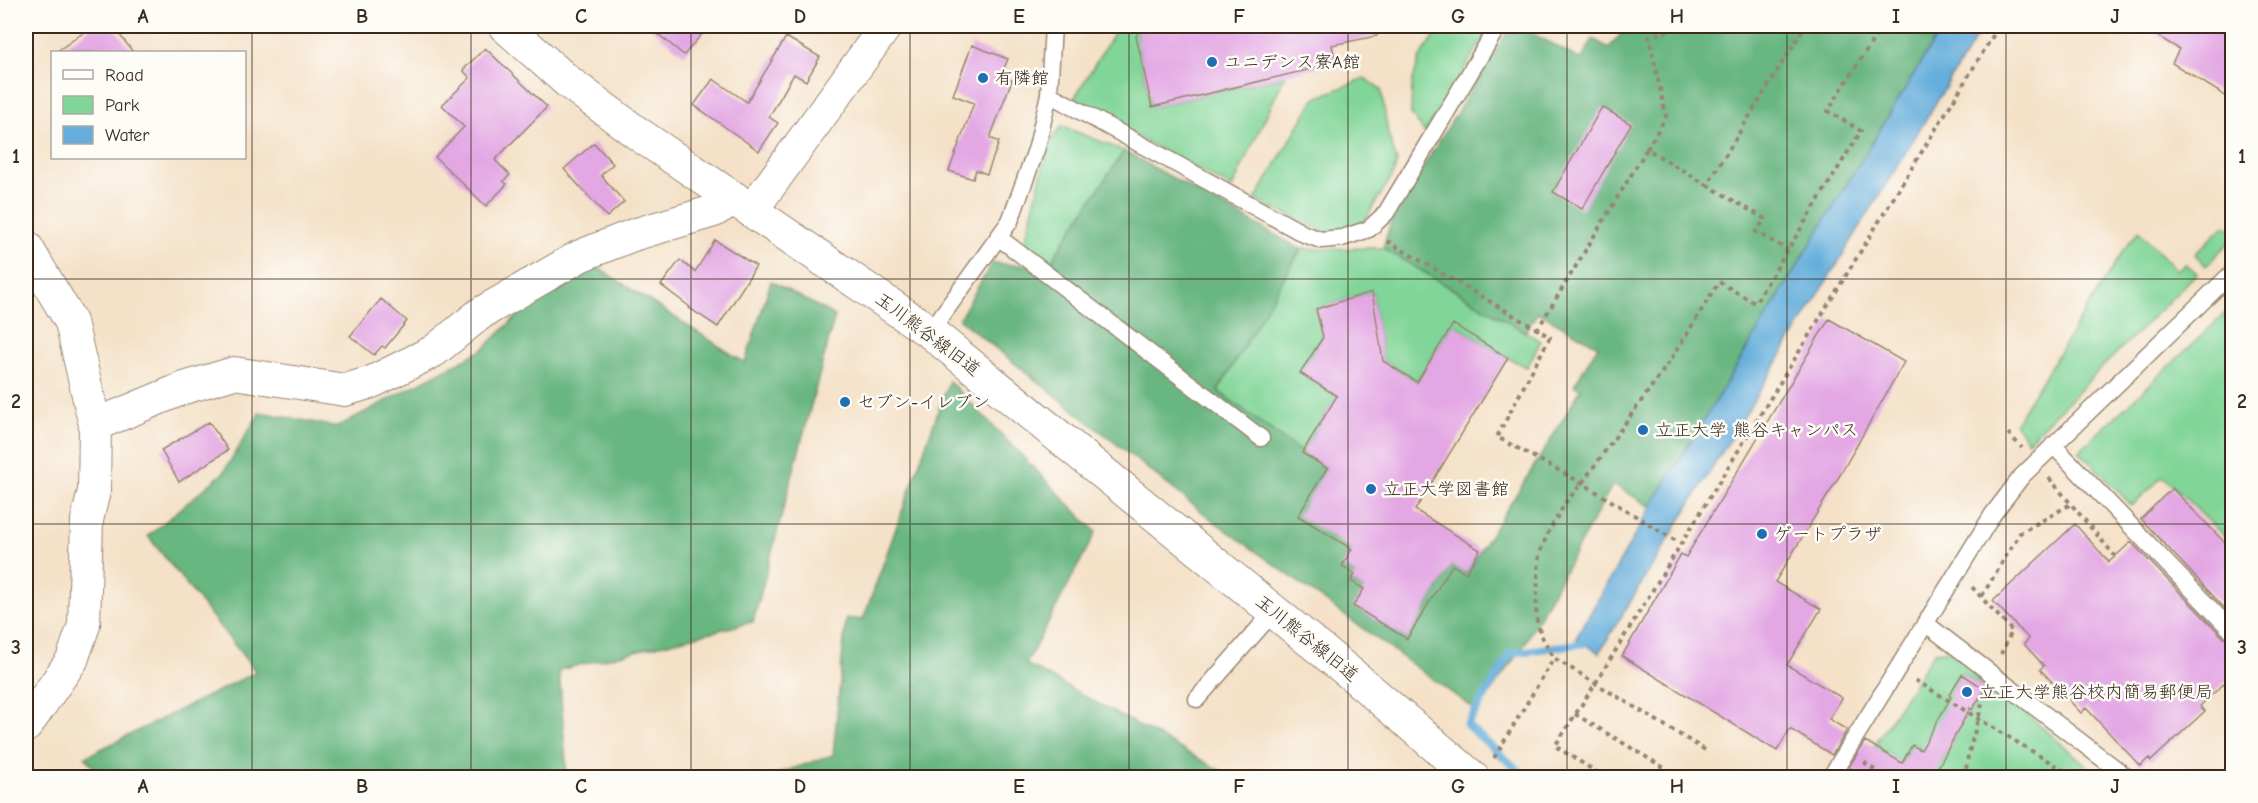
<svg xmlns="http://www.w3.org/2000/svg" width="2258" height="803" font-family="'Comic Neue','Klee One',sans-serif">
  <rect width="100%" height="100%" fill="#fdfcf7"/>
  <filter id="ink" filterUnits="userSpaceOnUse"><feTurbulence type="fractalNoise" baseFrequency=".0167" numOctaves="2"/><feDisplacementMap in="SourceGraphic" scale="12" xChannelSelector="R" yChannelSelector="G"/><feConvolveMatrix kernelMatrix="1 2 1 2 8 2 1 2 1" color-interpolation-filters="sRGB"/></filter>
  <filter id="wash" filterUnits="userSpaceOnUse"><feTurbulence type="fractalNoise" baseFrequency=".008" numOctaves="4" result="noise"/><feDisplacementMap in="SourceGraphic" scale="24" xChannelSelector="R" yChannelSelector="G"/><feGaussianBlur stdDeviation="1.35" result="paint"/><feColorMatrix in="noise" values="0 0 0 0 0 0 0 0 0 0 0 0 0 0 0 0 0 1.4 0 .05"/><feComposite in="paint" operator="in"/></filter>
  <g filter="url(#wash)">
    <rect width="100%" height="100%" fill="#f4e1c7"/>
    <path fill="#81d598" stroke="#5e805b" stroke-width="1.5" fill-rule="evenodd" d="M1118,26H1141L1136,36L1152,107L1285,76L1232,188L1072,102Z
      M1442,26H1491L1425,133L1411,114L1412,83L1420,57Z
      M1364,78L1381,89L1388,134L1397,162L1393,175L1363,223L1329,234L1255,200L1314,99Z
      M1062,126L1124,151L1050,263L1024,245L1049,143Z
      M2225,225L2232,232V239L2206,266L2195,254Z
      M2139,231L2176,270L2186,264L2197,273L2028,441L2015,423L2125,248Z
      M1383,248L1541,341L1527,367L1508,358L1453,324L1417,382L1383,361L1372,292L1316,309L1323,337L1300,373L1337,396L1302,453L1218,391L1301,249Z
      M2232,307V544L2163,476L2132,506L2079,451Z
      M1953,650L2100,777H1927L1924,775L1931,760L1940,764L1964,719L1921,750L1912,745L1901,764L1874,746L1934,652ZM1962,674L1985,689L1973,710L1949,695Z"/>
    <path fill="#68b680" stroke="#52704f" stroke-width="1.5" d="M1511,26H1519L1581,60L1593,39L1609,48L1622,33L1653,26H1943L1651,507L1613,484L1522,648L1477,711L1211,519L959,319L992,263L1015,265L1050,263L1124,151L1301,249L1218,391L1302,453L1327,468L1353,547L1342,566L1355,574L1351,582L1364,589L1354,606L1407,639L1452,565L1466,573L1547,446L1581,389L1574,385L1598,346L1538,312L1525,332L1383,248L1393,215Z
      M580,256L745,363L771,281L835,316L753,622L559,670L567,777L103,778L85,757L256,672L148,536L223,473L260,412L337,427L482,350Z
      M949,381L1096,532L1026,664L1232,777H768L833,755L846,618L863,620Z"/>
    <path fill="#65aedc" stroke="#506c7d" stroke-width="1.5" d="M1943,26H1983L1599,653L1576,638L1651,507Z"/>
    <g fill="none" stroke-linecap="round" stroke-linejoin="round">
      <path stroke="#65aedc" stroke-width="8" d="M1527,778L1467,725L1511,653L1585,643L1590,634"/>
    </g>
    <g id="blocks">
      <path fill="#e3a7e4" d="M93,26H113L133,52H56Z
        M648,26H709L684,55Z
        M1141,26H1376L1377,36L1332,45L1336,63L1152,107L1136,36Z
        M2141,26H2232V100L2172,63L2179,49Z
        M786,37L820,57L806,81L794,74L769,117L778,123L759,151L694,105L713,79L747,102Z
        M972,45L1008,59L1001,76L1012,80L990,138L999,142L987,174L976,170L973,179L949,171L974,103L953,95Z
        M485,48L547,107L495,160L510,175L503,181L507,184L486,206L435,157L464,127L442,105L470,78L463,70Z
        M1602,107L1631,124L1582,209L1553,192Z
        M594,143L613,164L601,175L624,202L607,217L564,169Z
        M715,240L756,266L718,327L689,308L690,307L661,285L680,260L695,272Z
        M1372,292L1383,361L1417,382L1453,324L1508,358L1415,510L1480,550L1466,573L1452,565L1407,639L1353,606L1364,589L1351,581L1355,574L1342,566L1352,549L1298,516L1327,468L1302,453L1337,396L1300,373L1323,337L1316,309Z
        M381,299L407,321L385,348L382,346L374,355L350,336Z
        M1829,319L1904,362L1840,475L1775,582L1821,609L1787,665L1842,698L1829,719L1847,730L1832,755L1790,729L1777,751L1622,656L1681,554L1686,557Z
        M209,422L228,450L179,482L161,450Z
        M2172,488L2232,550V616L2141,519Z
        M2075,524L2109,562L2131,542L2224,638L2232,641V676L2200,706L2205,711L2151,761L2149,758L2140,766L2086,708L2081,713L2040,669L2044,666L2024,644L2029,639L1993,601Z
        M1962,674L1985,689L1972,710L1970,708L1933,777H1867L1849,767L1865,741L1902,763L1912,745L1921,750L1951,697L1949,695Z"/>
    </g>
  </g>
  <g filter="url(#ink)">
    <use href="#blocks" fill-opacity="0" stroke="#988672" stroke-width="1.5"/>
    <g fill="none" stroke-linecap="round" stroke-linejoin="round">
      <g stroke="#988672" stroke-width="19">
        <path id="lane" d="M1049,94L1304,234L1321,240L1342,238L1369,229L1386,213L1498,26
          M998,237L1261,438
          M930,332L1010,221L1037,147L1049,94L1053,26
          M2053,445L2232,631
          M1925,623L2128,778
          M1197,699L1274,611
          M1830,778L1993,514L2022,476L2232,273"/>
      </g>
      <g stroke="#988672" stroke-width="34">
        <path id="street" d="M752,210L886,26
          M26,246L71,322L95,425L94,491L87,520L84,625L72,660L26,726
          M95,425L184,388L234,373L345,390L372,382L434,351L481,313L580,256L633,235L714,211L735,198"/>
      </g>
      <g stroke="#988672" stroke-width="35">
        <path id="secondary" d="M505,26L567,81L637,133L930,332L1356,678L1473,778"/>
      </g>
      <path stroke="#988672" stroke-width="4" stroke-dasharray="4.5 4.5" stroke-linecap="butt" d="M1647,149L1666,117L1649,37L1683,26
        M1707,185L1765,219L1756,232L1788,250
        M1387,241L1550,337L1497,437L1582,483L1681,544
        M1537,330L1647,149L1707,185L1805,26
        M2008,433L2022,448
        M2049,478L2115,556
        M1972,587L2012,631L2001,654
        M1982,596L2020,533L2071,504
        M1915,680L2076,778
        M1575,714L1681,778
        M1705,750L1554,658L1541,635L1536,617L1539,554L1549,531L1566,502L1582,483L1670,361L1719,282L1755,303L1861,131L1828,111L1882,26
        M1494,758L1554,658
        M1864,762L1885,778
        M1606,778L1555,746L1595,684L1999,26
        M1965,778L1968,756L1984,697"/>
      <use href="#lane" stroke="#fff" stroke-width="16"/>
      <use href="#street" stroke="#fff" stroke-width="32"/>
      <use href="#secondary" stroke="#fff" stroke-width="33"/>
    </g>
  </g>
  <path fill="none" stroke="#3b2a1e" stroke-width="1.5" stroke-opacity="0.55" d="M252,26V778M471,26V778M691,26V778M910,26V778M1129,26V778M1348,26V778M1567,26V778M1787,26V778M2006,26V778M26,279H2232M26,524H2232"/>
  <g fill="#1f6fb2" stroke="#fdfcf7" stroke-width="2">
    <circle cx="1212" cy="62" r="6"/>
    <circle cx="983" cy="78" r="6"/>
    <circle cx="845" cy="402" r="6"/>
    <circle cx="1643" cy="430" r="6"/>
    <circle cx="1371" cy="489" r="6"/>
    <circle cx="1762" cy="534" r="6"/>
    <circle cx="1967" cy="692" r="6"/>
  </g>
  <g text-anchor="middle" stroke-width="5" stroke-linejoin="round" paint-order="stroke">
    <g font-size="18" fill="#3b2a1e" stroke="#fdfcf7" text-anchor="start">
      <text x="1224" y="68">ユニデンス寮A館</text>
      <text x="995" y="84">有隣館</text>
      <text x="857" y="408">セブン-イレブン</text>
      <text x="1655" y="436">立正大学 熊谷キャンパス</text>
      <text x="1383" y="495">立正大学図書館</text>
      <text x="1774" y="540">ゲートプラザ</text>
      <text x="1979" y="698">立正大学熊谷校内簡易郵便局</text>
    </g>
    <g font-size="18" fill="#3b2a1e" stroke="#fdfcf7">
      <text transform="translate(928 334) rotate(37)" y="6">玉川熊谷線旧道</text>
      <text transform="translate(1307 638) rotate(39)" y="6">玉川熊谷線旧道</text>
    </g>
  </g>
  <rect width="2258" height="803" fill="none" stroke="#fdfcf7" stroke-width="66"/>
  <rect x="51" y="51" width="195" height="108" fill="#fdfcf7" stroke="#afa8a0" stroke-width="1.5"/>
  <rect x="63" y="70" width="30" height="9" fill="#ffffff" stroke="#afa8a0" stroke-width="1.5"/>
  <text x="105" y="81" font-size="18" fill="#3b2a1e">Road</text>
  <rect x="63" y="96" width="30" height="18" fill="#81d598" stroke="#afa8a0" stroke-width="1.5"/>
  <text x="105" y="111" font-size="18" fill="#3b2a1e">Park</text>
  <rect x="63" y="126" width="30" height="18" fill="#65aedc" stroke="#afa8a0" stroke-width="1.5"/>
  <text x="105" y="141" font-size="18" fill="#3b2a1e">Water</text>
  <rect x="33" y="33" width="2192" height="737" fill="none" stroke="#3b2a1e" stroke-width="2"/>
  <g font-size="20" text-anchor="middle" font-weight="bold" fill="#3b2a1e">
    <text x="143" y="23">A</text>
    <text x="362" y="23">B</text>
    <text x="581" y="23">C</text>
    <text x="800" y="23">D</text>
    <text x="1019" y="23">E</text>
    <text x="1239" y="23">F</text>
    <text x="1458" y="23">G</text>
    <text x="1677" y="23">H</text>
    <text x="1896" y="23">I</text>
    <text x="2115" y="23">J</text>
    <text x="16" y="163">1</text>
    <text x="2242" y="163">1</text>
    <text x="16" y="408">2</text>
    <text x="2242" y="408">2</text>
    <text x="16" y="654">3</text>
    <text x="2242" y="654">3</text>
    <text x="143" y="793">A</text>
    <text x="362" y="793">B</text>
    <text x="581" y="793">C</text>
    <text x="800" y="793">D</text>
    <text x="1019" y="793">E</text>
    <text x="1239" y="793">F</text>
    <text x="1458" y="793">G</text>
    <text x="1677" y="793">H</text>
    <text x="1896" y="793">I</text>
    <text x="2115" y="793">J</text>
  </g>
</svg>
